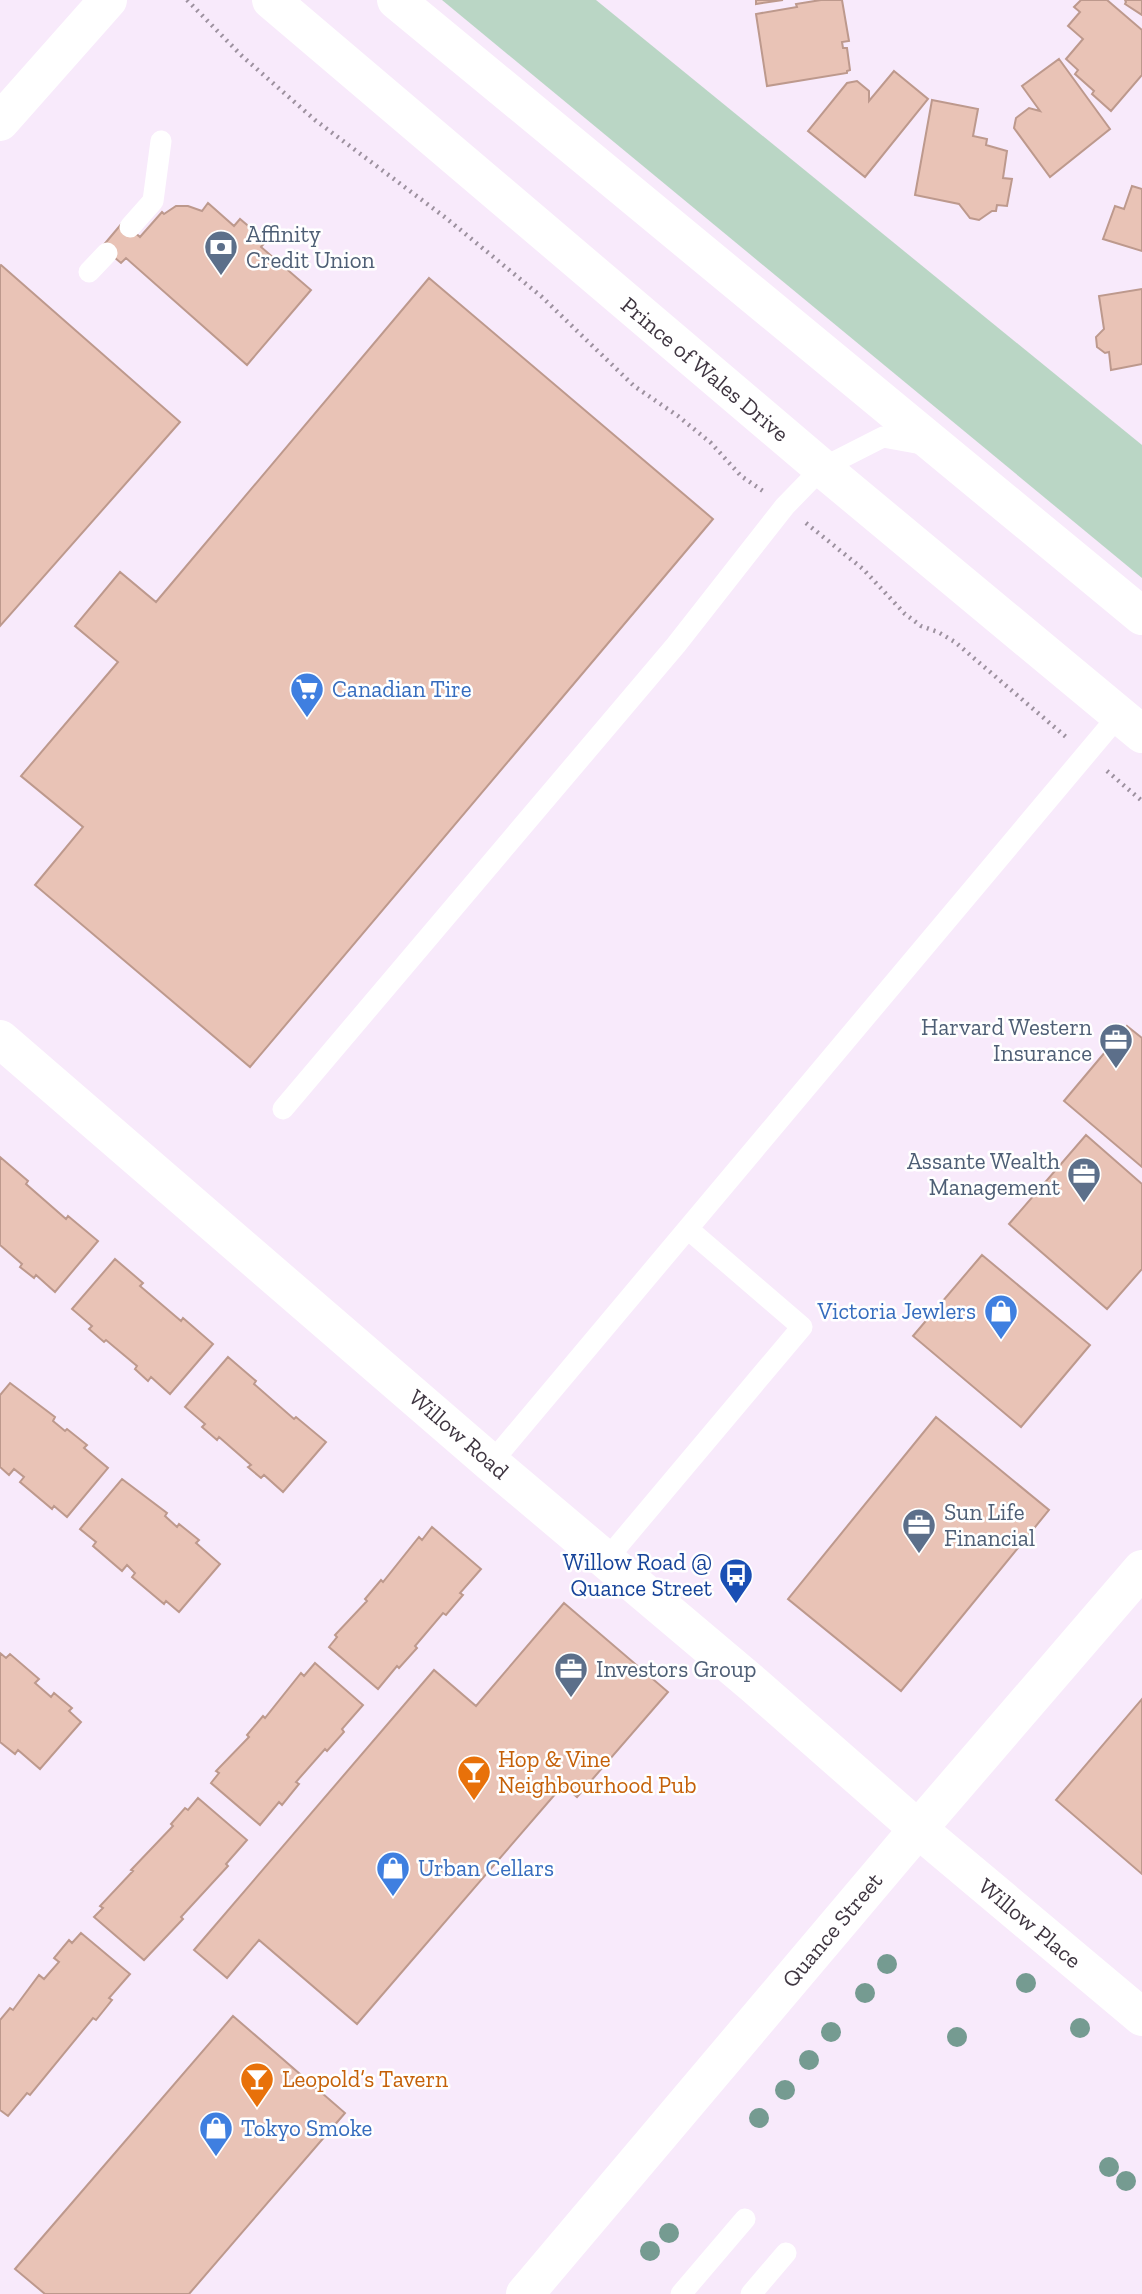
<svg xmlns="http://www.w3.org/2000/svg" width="1142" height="2294" font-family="'Zilla Slab',serif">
  <rect width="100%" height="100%" fill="#f8eafb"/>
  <path fill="#bad6c5" d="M442,0H596L1142,445V578Z"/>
  <path fill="#e9c3b6" stroke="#bd998d" stroke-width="2" d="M756,0H783L756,4Z
    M821,0H842L849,41L842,42L843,48H847L850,70L847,71V73L767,86L756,14L797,7L796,4Z
    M1081,0H1107L1142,30V75L1111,111L1092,94L1094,91L1075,74L1078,70L1066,59L1083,39L1068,26L1080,12L1074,7Z
    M1125,0H1142V15L1125,4L1126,2Z
    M1059,59L1110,129L1050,177L1014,128L1016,118L1029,108L1040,111L1022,86Z
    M894,71L928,99L865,177L808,131L847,83L857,81L869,91V101Z
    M932,100L978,109L973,136L987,139L986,145L1007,151L1003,178L1012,179L1007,206L997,205L996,211H992L979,220L970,218L959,204L915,195Z
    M1132,186L1142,189V251L1103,239L1115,206L1124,209Z
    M208,203L234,226L240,219L266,241L261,247L311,290L247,365L126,258L121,263L102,247L123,222L140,237L162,212L164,214L176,206H188L202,211Z
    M1,265L180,422L0,626V266Z
    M429,278L713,519L250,1067L35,885L83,827L21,776L118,662L75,626L120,572L156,602Z
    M1142,289V364L1111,370L1109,352L1105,353L1097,347L1096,337L1104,329L1099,296Z
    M1127,1026L1142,1038V1167L1064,1101Z
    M1086,1135L1142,1184V1269L1107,1309L1009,1224Z
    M0,1157L28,1181L26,1184L66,1219L68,1216L98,1241L55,1292L36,1275L34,1278L20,1267L22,1264L0,1245Z
    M982,1255L1090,1345L1021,1427L913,1336Z
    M115,1259L143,1283L140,1286L181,1321L183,1318L213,1344L170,1394L151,1377L148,1381L135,1369L137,1366L106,1340L104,1342L89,1329L92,1326L72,1309Z
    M228,1357L256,1381L254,1384L294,1419L296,1417L326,1442L283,1492L264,1475L261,1478L248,1467L251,1465L219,1437L217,1440L202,1427L205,1424L185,1407Z
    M10,1383L55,1417L53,1421L65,1431L67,1429L87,1445L84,1448L108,1468L67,1517L54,1506L52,1509L20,1482L24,1477L14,1469L9,1475L0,1467V1395Z
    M936,1417L1049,1510L901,1691L788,1599Z
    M122,1479L167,1513L165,1516L177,1527L179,1524L199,1540L196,1543L220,1564L179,1612L166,1601L164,1604L132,1577L135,1573L127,1565L122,1571L93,1546L96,1542L80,1529Z
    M432,1527L481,1569L460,1593L463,1595L446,1615L443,1613L415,1646L417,1648L399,1668L397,1666L378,1689L329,1647L337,1637L335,1635L367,1601L365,1599L381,1580L383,1582L419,1537L422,1540Z
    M564,1603L668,1692L577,1797L563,1785L357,2024L259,1940L227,1978L194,1950L434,1670L476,1706Z
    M0,1653L6,1658L10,1654L39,1679L35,1683L51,1697L54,1693L72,1708L69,1711L81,1722L40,1769L18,1750L15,1754L0,1742Z
    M315,1663L363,1705L342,1729L344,1732L327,1751L325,1749L296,1782L299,1784L282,1805L279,1802L260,1825L211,1783L219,1773L216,1771L249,1737L247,1735L263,1716L265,1718L301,1673L304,1676Z
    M1142,1699V1874L1056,1800Z
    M198,1798L247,1840L226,1864L228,1866L181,1917L183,1919L144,1960L94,1917L103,1908L100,1906L133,1871L131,1870L173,1826L171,1824L185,1808L188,1810Z
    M81,1933L130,1974L109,1998L112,2000L96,2020L93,2018L30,2095L27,2093L8,2116L0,2110V2020L10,2008L13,2010L39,1975L44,1979L59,1962L54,1958L69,1940L72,1943Z
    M233,2016L345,2113L189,2294H45L15,2269Z"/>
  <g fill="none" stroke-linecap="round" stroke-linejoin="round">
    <path stroke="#9d919f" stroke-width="4.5" stroke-dasharray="2 5" stroke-linecap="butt" d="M187,0L242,56L315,120L446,218L542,297L634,386L678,416L711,443L741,476L763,491
      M806,523L863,569L905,614L921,626L938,632L955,642L1066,737
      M1107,771L1142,801"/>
    <path stroke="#fff" stroke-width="21" d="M130,227L153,201L161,141
      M89,272L107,253
      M283,1109L676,645L785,506L822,468L883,437L927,445
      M491,1463L1119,715
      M606,1560L802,1327L688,1229
      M681,2294L745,2219
      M751,2294L786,2253"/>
    <path stroke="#fff" stroke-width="38" d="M0,1039L491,1463L754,1685L918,1829L1142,2017"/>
    <path stroke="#fff" stroke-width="38" d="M0,122L108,0
      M525,2294L918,1829L1142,1569"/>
    <path stroke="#fff" stroke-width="38" d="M271,0L822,468L1142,734
      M396,0L1142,616"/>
  </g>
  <g fill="#759b91">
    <circle cx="887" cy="1964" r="10"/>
    <circle cx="1026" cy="1983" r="10"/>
    <circle cx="865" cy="1993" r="10"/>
    <circle cx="1080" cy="2028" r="10"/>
    <circle cx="831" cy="2032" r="10"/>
    <circle cx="957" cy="2037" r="10"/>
    <circle cx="809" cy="2060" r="10"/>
    <circle cx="785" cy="2090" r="10"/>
    <circle cx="759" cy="2118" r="10"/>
    <circle cx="1109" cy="2167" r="10"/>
    <circle cx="1126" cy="2181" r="10"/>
    <circle cx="669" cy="2233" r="10"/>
    <circle cx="650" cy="2251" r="10"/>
  </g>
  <defs>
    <g id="bank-pin" transform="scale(1.75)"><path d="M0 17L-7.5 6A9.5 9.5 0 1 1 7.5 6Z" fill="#5c6f8a" stroke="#fff"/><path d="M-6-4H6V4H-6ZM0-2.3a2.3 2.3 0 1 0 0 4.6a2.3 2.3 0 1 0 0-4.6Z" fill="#fff"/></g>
    <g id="supermarket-pin" transform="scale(1.75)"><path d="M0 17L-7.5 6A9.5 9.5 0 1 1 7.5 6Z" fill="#3f7fe0" stroke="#fff"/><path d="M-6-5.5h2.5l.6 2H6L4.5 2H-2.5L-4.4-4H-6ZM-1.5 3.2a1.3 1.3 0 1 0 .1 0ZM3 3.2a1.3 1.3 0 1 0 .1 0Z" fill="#fff"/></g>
    <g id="office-pin" transform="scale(1.75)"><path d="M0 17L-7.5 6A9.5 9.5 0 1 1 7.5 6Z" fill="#5c6f8a" stroke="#fff"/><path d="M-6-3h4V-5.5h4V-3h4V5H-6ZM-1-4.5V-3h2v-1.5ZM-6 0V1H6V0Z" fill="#fff"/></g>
    <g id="shop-pin" transform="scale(1.75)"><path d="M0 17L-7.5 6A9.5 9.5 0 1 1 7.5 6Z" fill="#3f7fe0" stroke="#fff"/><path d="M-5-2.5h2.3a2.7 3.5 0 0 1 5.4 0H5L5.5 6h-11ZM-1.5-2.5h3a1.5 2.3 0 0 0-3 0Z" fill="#fff"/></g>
    <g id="bus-pin" transform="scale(1.75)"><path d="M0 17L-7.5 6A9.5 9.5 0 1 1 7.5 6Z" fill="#1a4fb4" stroke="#fff"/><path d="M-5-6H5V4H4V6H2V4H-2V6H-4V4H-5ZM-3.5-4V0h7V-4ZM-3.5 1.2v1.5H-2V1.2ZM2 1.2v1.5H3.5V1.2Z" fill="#fff"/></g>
    <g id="bar-pin" transform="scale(1.75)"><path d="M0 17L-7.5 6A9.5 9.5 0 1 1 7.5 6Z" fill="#e8710a" stroke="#fff"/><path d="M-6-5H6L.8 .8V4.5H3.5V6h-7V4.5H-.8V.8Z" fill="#fff"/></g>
  </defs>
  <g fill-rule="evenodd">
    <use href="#bank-pin" x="221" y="247"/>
    <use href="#supermarket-pin" x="307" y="689"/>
    <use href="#office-pin" x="1116" y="1040"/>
    <use href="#office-pin" x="1084" y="1174"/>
    <use href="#shop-pin" x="1001" y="1311"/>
    <use href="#office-pin" x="919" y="1525"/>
    <use href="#bus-pin" x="736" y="1575"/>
    <use href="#office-pin" x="571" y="1669"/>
    <use href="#bar-pin" x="474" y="1772"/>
    <use href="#shop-pin" x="393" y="1868"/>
    <use href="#bar-pin" x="257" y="2079"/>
    <use href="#shop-pin" x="216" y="2128"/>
  </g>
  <g text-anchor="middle" stroke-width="5" stroke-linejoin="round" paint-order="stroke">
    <g font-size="23" fill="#4e5e75" stroke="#fff" text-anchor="start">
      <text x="246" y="242">Affinity<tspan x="246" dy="26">Credit Union</tspan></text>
      <text x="1092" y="1035" text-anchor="end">Harvard Western<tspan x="1092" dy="26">Insurance</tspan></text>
      <text x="1060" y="1169" text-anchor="end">Assante Wealth<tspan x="1060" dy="26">Management</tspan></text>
      <text x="944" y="1520">Sun Life<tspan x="944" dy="26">Financial</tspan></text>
      <text x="596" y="1677">Investors Group</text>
    </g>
    <g font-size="23" fill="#3f3641" stroke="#fff">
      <text transform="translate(705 369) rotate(40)" y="8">Prince of Wales Drive</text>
      <text transform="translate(459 1434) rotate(41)" y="8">Willow Road</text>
      <text transform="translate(1030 1923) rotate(40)" y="8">Willow Place</text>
      <text transform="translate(832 1930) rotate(-50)" y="8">Quance Street</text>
    </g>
    <g font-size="23" fill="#366cbe" stroke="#fff" text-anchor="start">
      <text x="332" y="697">Canadian Tire</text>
      <text x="976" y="1319" text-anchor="end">Victoria Jewlers</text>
      <text x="418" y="1876">Urban Cellars</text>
      <text x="241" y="2136">Tokyo Smoke</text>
    </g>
    <g font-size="23" fill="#164399" stroke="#fff" text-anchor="end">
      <text x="712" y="1570">Willow Road @<tspan x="712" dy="26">Quance Street</tspan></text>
    </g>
    <g font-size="23" fill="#c56008" stroke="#fff" text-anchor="start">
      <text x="498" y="1767">Hop &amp; Vine<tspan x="498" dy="26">Neighbourhood Pub</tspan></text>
      <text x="282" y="2087">Leopold’s Tavern</text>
    </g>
  </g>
</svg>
